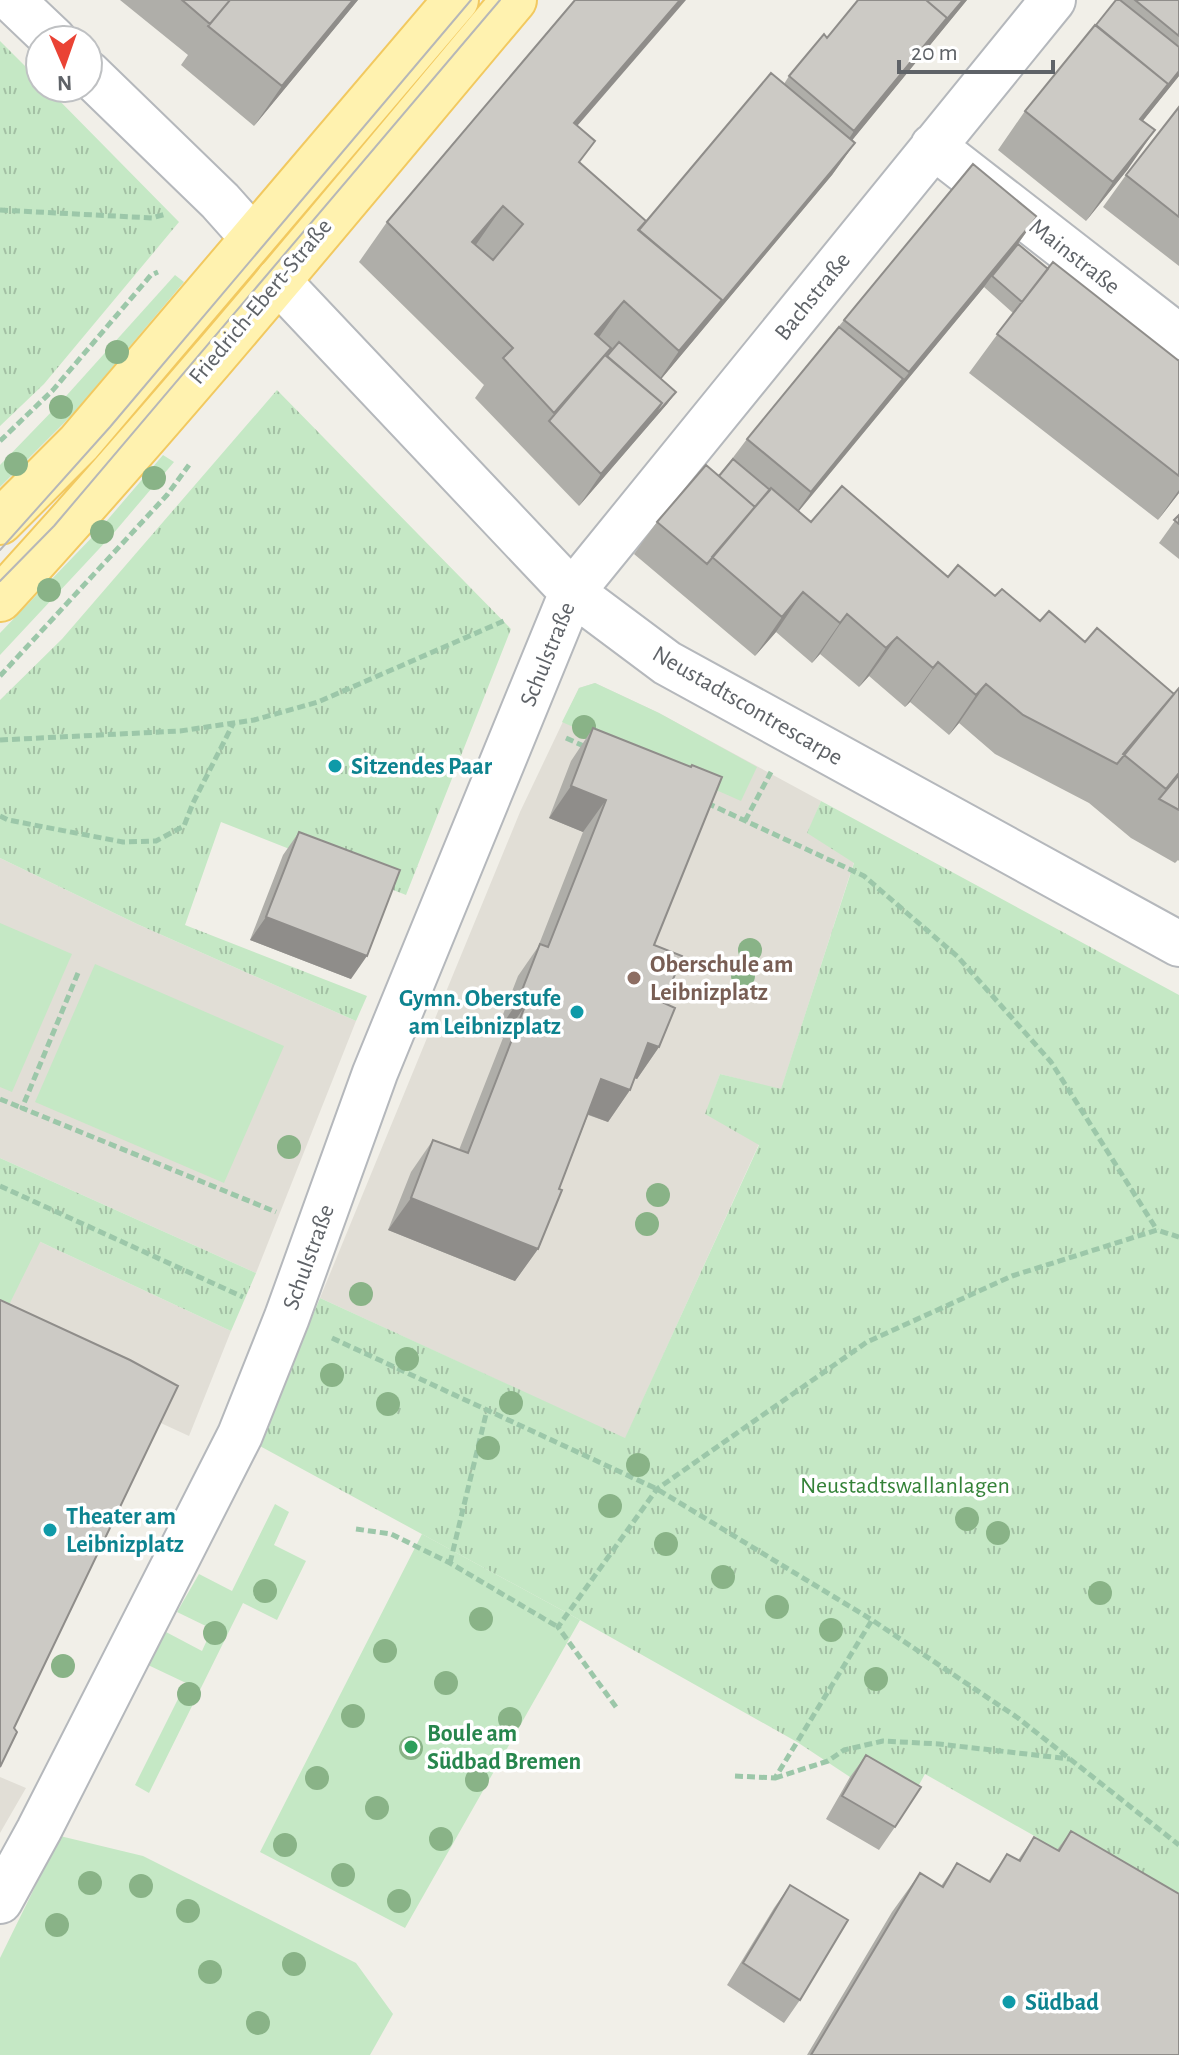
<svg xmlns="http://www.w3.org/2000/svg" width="1179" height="2055" font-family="'Alegreya Sans',sans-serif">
  <defs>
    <pattern id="park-tufts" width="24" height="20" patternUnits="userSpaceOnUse" patternTransform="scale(2)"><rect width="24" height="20" fill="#c5e8c5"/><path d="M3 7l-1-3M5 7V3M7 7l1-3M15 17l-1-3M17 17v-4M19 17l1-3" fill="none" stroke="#a3c0a4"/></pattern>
  </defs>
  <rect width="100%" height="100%" fill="#f1efe8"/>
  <path fill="#e1ded6" d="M595,683L659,713L821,801L808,833L854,862L781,1090L720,1074L706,1114L759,1144L625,1439L320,1298L520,812L579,688Z
    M0,858L137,924L356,1021L256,1273L0,1158Z
    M0,1223L231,1331L189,1436L0,1349Z
    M0,1777L26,1788L0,1833Z"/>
  <path fill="#c5e8c5" d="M175,275L184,282L73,414L0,487V465L58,405Z
    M163,455L174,462L112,535L0,655V633L98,531Z
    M595,683L659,713L757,767L741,801L562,722L579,688Z
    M0,923L72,954L12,1092L0,1087Z
    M95,964L284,1046L224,1183L35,1102Z
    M0,1205L47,1228L7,1309L0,1306Z
    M275,1504L289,1512L274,1545L306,1561L277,1620L243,1603L149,1793L135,1785L186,1683L148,1665L166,1632L202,1651L212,1629L177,1612L199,1574L232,1591Z
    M422,1534L580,1620L405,1928L260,1852Z
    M60,1836L143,1856L356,1963L393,2014L370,2055H0V1958Z"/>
  <path fill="url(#park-tufts)" d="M0,41L40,81V88H47L179,222L44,384L0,426Z
    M277,390L511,629L406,895L221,822L185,925L367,996L356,1021L137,924L0,858V700L62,639Z
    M821,801L1179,995V1950L1043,1870L1038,1838L925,1774L905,1810L850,1777L797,1742L580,1620L258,1445L320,1298L625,1438L759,1145L705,1114L720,1074L781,1089L854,863L807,833Z
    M0,1158L256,1273L231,1331L0,1223Z"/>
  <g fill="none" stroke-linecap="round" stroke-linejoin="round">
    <g stroke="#b5b8bc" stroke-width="48">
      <path id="minor" d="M12,0L54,40
        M88,73L220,201L253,238
        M933,146L1179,337
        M278,281L572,592L667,663L1179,944
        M0,1901L39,1830L240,1435L287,1317L375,1073L572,592L1053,0"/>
    </g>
    <g stroke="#f2c960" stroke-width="48">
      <path id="major" d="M0,522L79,443L456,0
        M0,599C178,405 345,201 514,0"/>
    </g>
    <path stroke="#9cc7a9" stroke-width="5" stroke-dasharray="8 4" stroke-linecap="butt" d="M0,210L152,218L166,214
      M0,441L53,390L151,275L158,272
      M0,676L167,495L189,465
      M566,738L586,747
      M0,740L180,731L254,720L318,702L506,620
      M707,803L864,876L958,957L1051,1062L1157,1230
      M0,816L8,820L123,842L156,841L184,826L193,803L233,724
      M745,821L771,772
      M78,973L22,1108L276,1212
      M0,1099L22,1108
      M0,1186L243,1297
      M332,1338L657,1489L872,1620L1018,1718L1179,1845
      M356,1529L391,1534L450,1563L558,1627
      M450,1563L487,1410
      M616,1707L558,1627L657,1489L867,1342L1012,1276L1157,1230L1179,1237
      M735,1776L775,1778L872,1620
      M775,1778L828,1761L844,1750L883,1741L939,1744L1070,1759"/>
    <use href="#minor" stroke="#fff" stroke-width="44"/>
    <use href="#major" stroke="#fff2af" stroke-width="44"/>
    <path stroke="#b6b7b8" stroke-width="2" d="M0,550L110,427L471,0
      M0,581L54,526L500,0"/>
  </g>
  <g fill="#89b387">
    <circle cx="117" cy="352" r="12"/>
    <circle cx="61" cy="407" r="12"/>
    <circle cx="16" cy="464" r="12"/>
    <circle cx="154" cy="478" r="12"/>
    <circle cx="102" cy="532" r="12"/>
    <circle cx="49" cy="590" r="12"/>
    <circle cx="584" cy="727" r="12"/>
    <circle cx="750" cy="950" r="12"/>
    <circle cx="743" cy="976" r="12"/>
    <circle cx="289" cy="1147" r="12"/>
    <circle cx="658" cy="1195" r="12"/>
    <circle cx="647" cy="1224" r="12"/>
    <circle cx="361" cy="1294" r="12"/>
    <circle cx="407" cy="1359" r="12"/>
    <circle cx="332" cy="1375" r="12"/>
    <circle cx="511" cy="1403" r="12"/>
    <circle cx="388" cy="1404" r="12"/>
    <circle cx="488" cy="1448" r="12"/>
    <circle cx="638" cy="1465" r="12"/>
    <circle cx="610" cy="1506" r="12"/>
    <circle cx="967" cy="1519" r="12"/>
    <circle cx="998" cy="1533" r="12"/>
    <circle cx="666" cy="1544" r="12"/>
    <circle cx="723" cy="1577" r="12"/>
    <circle cx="265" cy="1591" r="12"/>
    <circle cx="1100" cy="1593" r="12"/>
    <circle cx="777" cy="1607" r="12"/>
    <circle cx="481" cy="1619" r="12"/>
    <circle cx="831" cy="1630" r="12"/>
    <circle cx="215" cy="1633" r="12"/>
    <circle cx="385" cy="1651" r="12"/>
    <circle cx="63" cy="1666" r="12"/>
    <circle cx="876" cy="1679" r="12"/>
    <circle cx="446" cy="1683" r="12"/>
    <circle cx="189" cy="1694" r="12"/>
    <circle cx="353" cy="1716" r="12"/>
    <circle cx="510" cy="1719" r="12"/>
    <circle cx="411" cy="1748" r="12"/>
    <circle cx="317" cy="1778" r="12"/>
    <circle cx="477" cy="1780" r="12"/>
    <circle cx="377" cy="1808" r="12"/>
    <circle cx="441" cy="1839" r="12"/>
    <circle cx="285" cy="1845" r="12"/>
    <circle cx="343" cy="1875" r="12"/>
    <circle cx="90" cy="1883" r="12"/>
    <circle cx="141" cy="1886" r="12"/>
    <circle cx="399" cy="1901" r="12"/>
    <circle cx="188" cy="1911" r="12"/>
    <circle cx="57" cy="1925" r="12"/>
    <circle cx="294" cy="1964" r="12"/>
    <circle cx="210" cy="1972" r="12"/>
    <circle cx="258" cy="2023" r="12"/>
  </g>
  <path fill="#afaea9" d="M120,0H358L254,126L181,65L188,55Z
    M858,0H967L851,141L855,143L832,175L661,379L676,392L667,404L579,506L475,398L484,385L359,262L387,222L578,126L580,162L640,228L784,84L789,76L827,38Z
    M1116,0H1179V76L1143,120L1128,169L1086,221L998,150L1025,111Z
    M1179,107V266L1103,207L1126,175Z
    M1037,217L1018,244L1048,269L1179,361V493L1158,520L969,373L1013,313L984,287L799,511L811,522L995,596L1040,621L1085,642L1174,694L1179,688V861L1178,860L1175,863L1131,838L1089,803L995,754L959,723L949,735L910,702L905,707L869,676L859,687L820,654L812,663L776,632L755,656L634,554L657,522L719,476L747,439L844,320Z
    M1179,515V559L1159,543Z
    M593,728L654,945L664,1003L659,1047L637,1079L635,1078L630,1090L608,1122L588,1115L559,1189L538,1249L515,1281L388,1230L411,1172L433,1140L459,1150L503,1038L495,1035L518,976L538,947L583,832L549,818L571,761Z
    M299,832L351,979L250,940L283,855Z
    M866,1755L895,1827L879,1850L826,1819L850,1777Z
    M1071,1831L1179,2055H807L892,1912L920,1873L941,1886L957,1863L989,1880L1007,1854L1018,1860L1034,1837L1057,1850Z
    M790,1885L800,2000L784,2023L727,1985L774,1908Z"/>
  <path fill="#8f8d8a" d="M353,0H358L254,126L282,86Z
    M680,0H686L546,162L574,123Z
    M963,0H967L827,171L854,131Z
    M1179,71V76L1113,158L1140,119Z
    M1155,130L1128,169L1086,221L1113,182Z
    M855,143L832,175L652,390L679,351Z
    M503,206L475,246L445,281L472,242Z
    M1037,217L1009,256L992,276L984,287L788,524L811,492Z
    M624,301L597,340L595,334Z
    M676,392L667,404L579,506L601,474L662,403Z
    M1179,490V493L1158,520Z
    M803,592L776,632L755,656L782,617Z
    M847,614L820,654L812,663L840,623Z
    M897,637L869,676L859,687L886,648Z
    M938,662L910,702L905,707L933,668Z
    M986,684L959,723L949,735L976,695Z
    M571,786L606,800L583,832L549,818Z
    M266,917L367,956L351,979L250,940Z
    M517,1003L525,1006L503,1038L495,1035Z
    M648,1043L659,1047L637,1079L626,1075Z
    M601,1079L630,1090L608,1122L579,1111Z
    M411,1198L538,1249L515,1281L388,1230Z"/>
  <path fill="#cccac5" stroke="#8f8d8a" stroke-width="2" fill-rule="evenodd" d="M182,0H230L210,24Z
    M230,0H353L282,86L208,26Z
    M575,0H680L574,123L595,141L579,162L646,221L638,230L722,300L679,351L624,301L595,334L611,348L554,413L503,358L513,348L387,222ZM503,206L523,224L493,260L472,242Z
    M858,0H926L947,18L854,131L789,76L824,34L827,38Z
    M926,0H963L942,25L947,18Z
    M1116,0H1120L1179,47V71L1163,91L1168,84L1096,25Z
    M1135,0H1179V36Z
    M1095,25L1168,84L1140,119L1155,130L1113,182L1025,111Z
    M771,73L855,143L717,308L722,300L639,230Z
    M1179,107V217L1126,175Z
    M973,164L1037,217L909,372L844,320Z
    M1018,244L1048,269L1022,302L992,276Z
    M1053,262L1179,361V476L997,334Z
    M839,327L903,379L811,492L747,439Z
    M619,342L676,392L648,423L662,403L607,356Z
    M605,355L662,403L601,474L549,421Z
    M733,459L770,490L755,507L719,476Z
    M706,465L755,507L707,564L657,522Z
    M842,486L948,577L958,565L995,596L1002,589L1040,621L1049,611L1085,642L1097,628L1174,694L1117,764L1023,715L986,684L976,695L938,662L933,668L897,637L886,648L847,614L840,623L803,592L782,617L712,557L771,488L811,522Z
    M1179,515V524L1174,520Z
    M1179,688V773L1166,789L1123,754Z
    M593,728L691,767L692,765L722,777L654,945L682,956L664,1003L675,1008L659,1047L648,1043L630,1090L601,1079L559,1189L562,1190L538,1249L411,1198L433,1140L468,1153L525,1006L517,1003L540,944L548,947L606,800L571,786Z
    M1179,775V810L1159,799Z
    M299,832L400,870L367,956L266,917Z
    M0,1300L130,1360L178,1386L14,1728L17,1732L0,1767Z
    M866,1755L921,1787L895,1827L842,1796Z
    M1071,1831L1179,1894V2055H811L920,1873L943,1887L957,1863L990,1882L1007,1854L1020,1861L1034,1837L1059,1851Z
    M790,1885L848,1920L800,2000L743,1963Z"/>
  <g fill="#0f9aa8" stroke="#fff" stroke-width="3">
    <circle cx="335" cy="766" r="8"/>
    <circle cx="577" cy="1012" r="8"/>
    <circle cx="50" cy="1530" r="8"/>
    <circle cx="1009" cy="2002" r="8"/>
  </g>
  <circle fill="#8d6e63" stroke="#fff" stroke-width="3" cx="634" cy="978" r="8"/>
  <circle fill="#2e9e5b" stroke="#fff" stroke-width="3" cx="411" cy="1747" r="8"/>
  <g text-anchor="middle" stroke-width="7" stroke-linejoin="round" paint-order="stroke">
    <g font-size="24" fill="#5f6368" stroke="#fff">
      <text transform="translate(1075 256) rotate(38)" y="8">Mainstraße</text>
      <text transform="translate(812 296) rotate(-51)" y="8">Bachstraße</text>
      <text transform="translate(260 301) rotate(-50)" y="8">Friedrich-Ebert-Straße</text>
      <text transform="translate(547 654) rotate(-68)" y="8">Schulstraße</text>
      <text transform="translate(748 705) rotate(30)" y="8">Neustadtscontrescarpe</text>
      <text transform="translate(308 1257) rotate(-70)" y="8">Schulstraße</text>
    </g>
    <g font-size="24" font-weight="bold" fill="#0d838f" stroke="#fff" text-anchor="start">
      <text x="351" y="774">Sitzendes Paar</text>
      <text x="561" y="1006" text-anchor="end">Gymn. Oberstufe<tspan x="561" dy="28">am Leibnizplatz</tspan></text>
      <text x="66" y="1524">Theater am<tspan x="66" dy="28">Leibnizplatz</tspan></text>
      <text x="1025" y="2010">Südbad</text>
    </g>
    <g font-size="24" font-weight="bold" fill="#785e54" stroke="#fff" text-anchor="start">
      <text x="650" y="972">Oberschule am<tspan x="650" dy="28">Leibnizplatz</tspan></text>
    </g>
    <g font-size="24" fill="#348238" stroke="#fff">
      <text x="905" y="1493">Neustadtswallanlagen</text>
    </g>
    <g font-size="24" font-weight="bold" fill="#27864d" stroke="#fff" text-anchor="start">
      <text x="427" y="1741">Boule am<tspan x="427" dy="28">Südbad Bremen</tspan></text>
    </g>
  </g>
  <g transform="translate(64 64) rotate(178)"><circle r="38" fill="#ffffff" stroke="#bfc1c3" stroke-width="2"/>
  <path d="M0-6L14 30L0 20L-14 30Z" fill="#ea4335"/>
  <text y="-12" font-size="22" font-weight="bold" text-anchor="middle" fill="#5f6368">N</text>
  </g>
  <path d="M899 60v12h154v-12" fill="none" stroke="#5f6368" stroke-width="4"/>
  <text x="911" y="60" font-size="24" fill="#5f6368" stroke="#ffffff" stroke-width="6" paint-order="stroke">20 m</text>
</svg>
